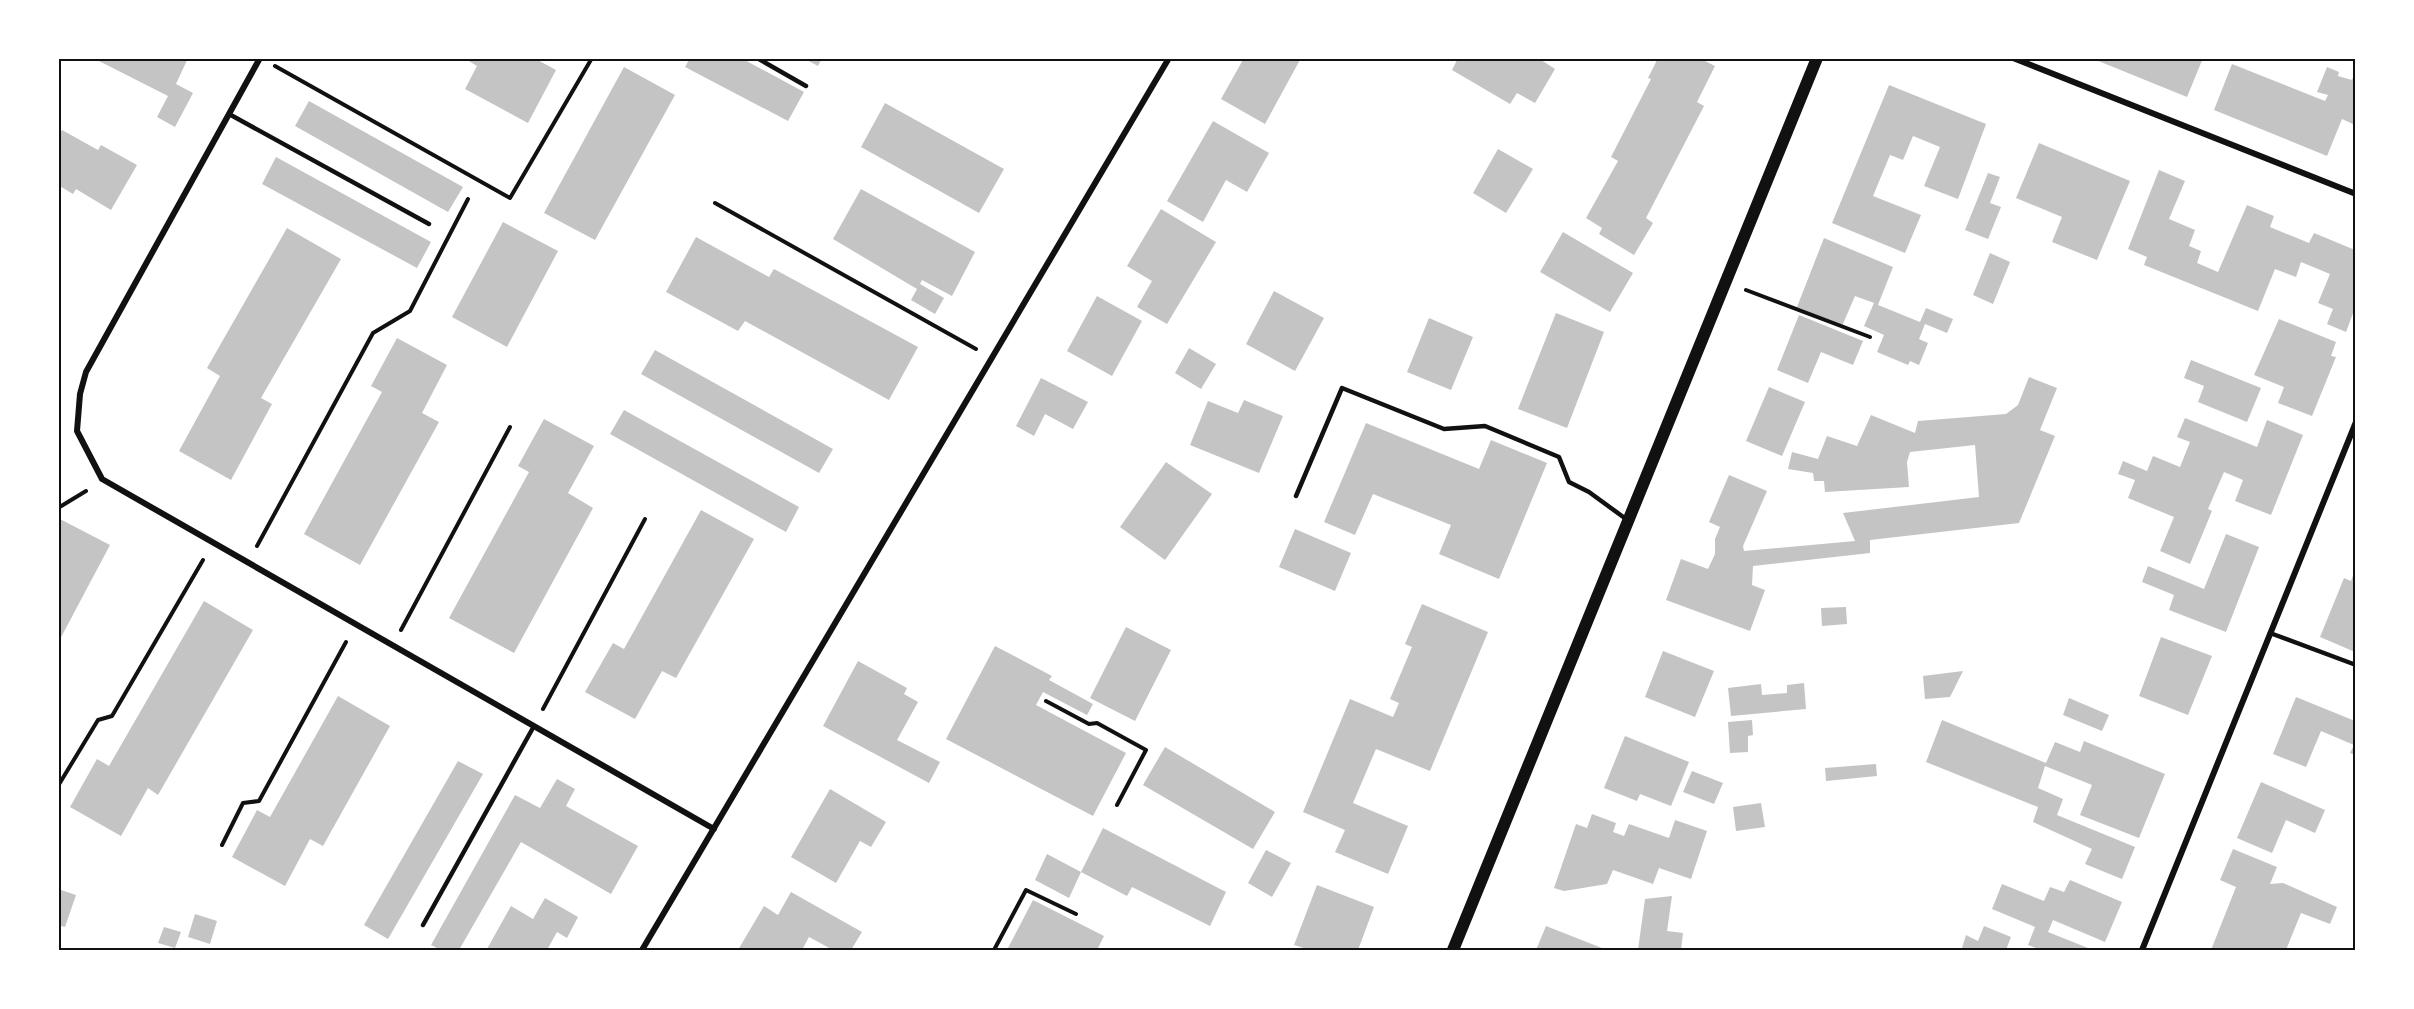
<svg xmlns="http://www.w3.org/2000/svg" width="2414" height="1009" font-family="'Titillium Web',sans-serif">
  <rect width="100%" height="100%" fill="#fff"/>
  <path fill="#c4c4c4" d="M93,58H188L176,84L193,93L175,127L157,117L168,96Z
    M464,58H534L556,70L528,123L465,89L477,66Z
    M690,58H741L804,92L788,121L685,67Z
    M803,58H822L818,66Z
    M1244,58H1301L1265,124L1221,99Z
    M1458,58H1538L1555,69L1535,103L1517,93L1510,104L1452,70Z
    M1658,58H1699L1715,66L1697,102L1704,106L1646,218L1653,223L1634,255L1599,234L1602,228L1586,218L1618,161L1611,157L1651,79L1648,78Z
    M2091,58H2203L2187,97Z
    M2232,64L2325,101L2328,95L2317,92L2327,67L2339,72L2338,76L2352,80L2355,72V125L2342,119L2327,156L2214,110Z
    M624,67L675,95L595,240L544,213Z
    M1889,85L1986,124L1958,199L1924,186L1940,147L1913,136L1903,160L1890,155L1873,196L1921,215L1905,253L1832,223Z
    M309,101L463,187L448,212L295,126Z
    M885,103L1004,169L979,213L861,147Z
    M1213,121L1269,153L1247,192L1226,180L1203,222L1167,201Z
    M62,130L98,150L101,145L137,165L111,210L76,189L73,194L58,185V136Z
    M2039,143L2130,181L2097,260L2052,242L2062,217L2016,198Z
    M1498,149L1533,169L1506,213L1473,193Z
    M276,157L431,242L417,268L262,184Z
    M2159,170L2185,181L2169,219L2195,230L2189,246L2201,251L2197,263L2218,272L2247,205L2274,216L2270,227L2309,243L2314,233L2355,250V308L2346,332L2327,324L2333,309L2318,303L2330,274L2301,262L2296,277L2275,269L2258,311L2144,265L2147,257L2128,249Z
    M1988,173L2000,177L1990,203L2001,207L1988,239L1965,230Z
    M861,189L975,252L952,296L922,280L920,284L944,298L935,314L911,300L917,289L833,239Z
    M1161,209L1216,242L1167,324L1137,307L1152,281L1127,266Z
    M503,222L558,251L507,347L452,317Z
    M287,228L341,259L261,398L272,404L231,480L179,451L220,376L207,368Z
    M1563,232L1633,273L1610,312L1540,272Z
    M696,237L769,277L774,269L918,347L889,400L745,321L738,331L666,292Z
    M1824,238L1893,267L1878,305L1920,322L1926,308L1953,319L1947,333L1925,324L1919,339L1928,343L1919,365L1910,361L1908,365L1877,352L1884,335L1864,326L1874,303L1855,296L1842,326L1797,307Z
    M1990,253L2010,262L1993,304L1973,295Z
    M1274,291L1324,318L1295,371L1246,344Z
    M1097,296L1142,321L1112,376L1067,351Z
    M1556,313L1604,332L1567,428L1518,409Z
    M1799,315L1863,341L1853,365L1821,352L1808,383L1777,370Z
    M1429,318L1473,337L1451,390L1407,372Z
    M2279,319L2336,342L2331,356L2336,357L2312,416L2278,403L2284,387L2254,375Z
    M397,338L447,365L422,413L439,422L360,565L304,534L382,392L371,386Z
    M1189,348L1216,364L1201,389L1175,373Z
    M655,350L833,449L819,473L641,374Z
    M2191,360L2261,388L2247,422L2198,402L2204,386L2184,378Z
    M2029,377L2057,388L2040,430L2055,436L2019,523L1870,540V553L1753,566L1752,585L1765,590L1750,631L1666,600L1681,559L1708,569L1715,554V539L1720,527L1709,522L1729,475L1767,491L1743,546L1744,551L1855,541L1843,513L1979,497L1975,445L1910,452L1907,462L1909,487L1825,492L1824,481H1814L1813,473L1788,469L1792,452L1818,459L1827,436L1857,446L1871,415L1915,433L1918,421L2006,414L2018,405Z
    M1041,378L1088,402L1073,429L1045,414L1034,436L1016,426Z
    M1769,387L1805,402L1782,456L1746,441Z
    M1244,400L1283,416L1259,473L1190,445L1208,401L1238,413Z
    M624,410L799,507L786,532L610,434Z
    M2185,418L2257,447L2267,420L2303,435L2271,515L2235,501L2243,480L2224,472L2208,509L2212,511L2190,564L2160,551L2174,517L2128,498L2135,480L2118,474L2123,461L2147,471L2153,456L2180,467L2190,442L2177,437Z
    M544,419L594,446L568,493L593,508L514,653L449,618L529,472L518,466Z
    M1366,423L1479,469L1491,440L1547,463L1499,579L1439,554L1451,525L1373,494L1355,535L1324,522Z
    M1166,462L1212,494L1165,560L1120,527Z
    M701,510L754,539L676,678L662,671L635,719L585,692L613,643L624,649Z
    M58,518L110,545L58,643Z
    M1295,529L1351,553L1335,591L1279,567Z
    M2226,534L2259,547L2226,632L2169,610L2174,595L2142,582L2148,566L2204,589Z
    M2355,570V652L2320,637L2344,578L2351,581Z
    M204,601L253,630L158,795L148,788L121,836L70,807L97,759L109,766Z
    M1422,604L1488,632L1430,771L1376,749L1353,803L1408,826L1388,874L1335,852L1345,830L1303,812L1350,699L1393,717L1399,703L1390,699L1412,647L1405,644Z
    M1846,607L1847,624L1822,626L1821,608Z
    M1126,627L1171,650L1135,721L1090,698Z
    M2161,637L2212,656L2188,715L2139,696Z
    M995,646L1052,676L1049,680L1093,704L1087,715L1043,692L1036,705L1126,753L1093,816L946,739Z
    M1663,651L1714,671L1695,717L1645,697Z
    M858,661L907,688L904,694L918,702L897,740L940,762L929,783L823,726Z
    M1963,671L1950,697L1925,699L1923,676Z
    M1804,683L1806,709L1731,716L1728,688L1761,684L1762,695L1787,693V685Z
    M338,696L390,726L323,846L310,839L285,886L232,857L257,810L270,817Z
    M2296,697L2355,721V755L2350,753L2354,745L2321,731L2306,767L2273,754Z
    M2069,698L2109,715L2102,731L2063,715Z
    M1752,720L1753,735L1748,736V752L1730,753L1728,722Z
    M1942,720L2046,763L2055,742L2080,752L2084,741L2165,774L2139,838L2080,815L2092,785L2045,766L2038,788L2063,799L2057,815L2135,847L2122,879L2085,864L2092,849L2033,822L2038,807L1926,762Z
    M1625,736L1689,762L1671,806L1640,794L1637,801L1604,788Z
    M1165,747L1275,812L1253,849L1143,785Z
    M458,761L483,774L388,939L364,925Z
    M1876,764L1877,776L1826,781L1825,768Z
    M1692,771L1723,783L1714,804L1683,792Z
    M557,779L575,789L566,806L638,846L611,894L521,842L459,950H441L431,945L515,795L540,808Z
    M2261,782L2325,810L2315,833L2286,820L2272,853L2237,838Z
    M830,789L886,822L871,847L860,841L836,883L791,857Z
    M1761,803L1765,827L1736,831L1733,807Z
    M1592,814L1616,823L1613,832L1624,836L1629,824L1669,838L1675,820L1707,831L1691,879L1659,868L1653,884L1613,870L1607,884L1564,891L1554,888L1576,824L1587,828Z
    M1103,828L1226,892L1210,926L1132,887L1127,896L1081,872Z
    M2233,849L2277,867L2270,884L2283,883L2337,907L2330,924L2301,913L2286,950H2211L2236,887L2220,880Z
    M1266,850L1291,863L1272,897L1248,883Z
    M1047,854L1081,872L1069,898L1035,880Z
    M2070,880L2122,902L2105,942L2053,920L2048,932L2093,950H2041L2028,945L2035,927L1992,909L2002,884L2044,901L2050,887L2064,892Z
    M1317,885L1374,907L1358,950H1310L1294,945Z
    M58,889L76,895L65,927L58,925Z
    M791,892L862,932L851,950H833L809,937L802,950H738L764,906L778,915Z
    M1672,896L1667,931L1683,933L1681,950H1638L1645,899Z
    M545,898L578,917L567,938L557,932L547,950H490L487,949L511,906L533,919Z
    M1033,900L1104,936L1097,950H1007Z
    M195,914L217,921L210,944L188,937Z
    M1546,926L1607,950H1536Z
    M1984,926L2011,937L2006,950H1968L1962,948L1966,935L1978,941Z
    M164,927L181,932L175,948L158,943Z"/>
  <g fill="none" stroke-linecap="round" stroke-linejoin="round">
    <path stroke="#111" stroke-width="4" d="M275,66L510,198L592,58
      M715,203L976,349
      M1746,290L1870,337
      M58,508L86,491
      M257,546L373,333L410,311L468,199
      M401,630L510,427
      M1046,701L1089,724L1097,723L1146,750L1117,805
      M543,709L645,519
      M58,786L98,720L112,716L203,560
      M222,845L243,803L259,801L346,642
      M994,950L1026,890L1076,914"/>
    <path stroke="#111" stroke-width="4.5" d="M757,58L806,86
      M229,114L429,224
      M1296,496L1342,388L1444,429L1485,426L1559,457L1569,482L1589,492L1626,519
      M2270,633L2356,665
      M423,925L534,726"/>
    <path stroke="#111" stroke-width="6" d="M260,58L86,372L80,394L77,431L102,479L714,829
      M2013,58L2356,194
      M642,950L1169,58
      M2142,950L2356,422"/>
    <path stroke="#111" stroke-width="12" d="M1453,950L1817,58"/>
  </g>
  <rect width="2414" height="1009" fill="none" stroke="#ffffff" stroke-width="120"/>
  <rect x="60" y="60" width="2294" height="889" fill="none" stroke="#111" stroke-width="2"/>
</svg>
